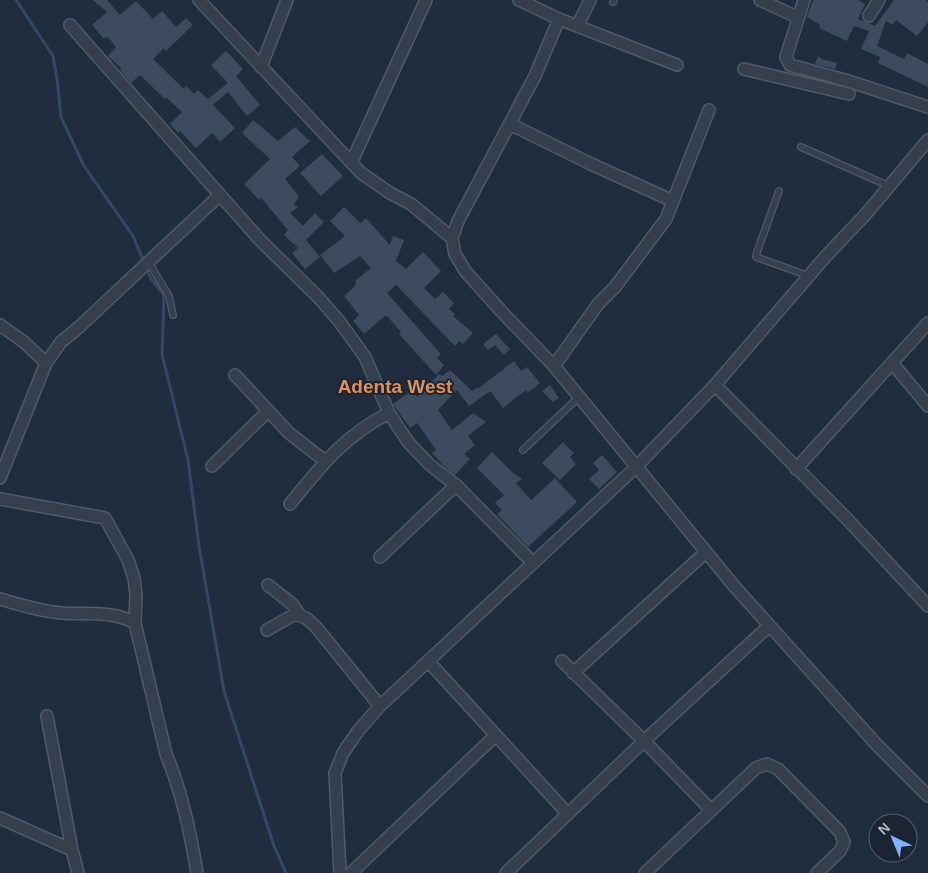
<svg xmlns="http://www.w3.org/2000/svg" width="928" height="873" font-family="Arial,sans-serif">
  <rect width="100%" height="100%" fill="#202d3e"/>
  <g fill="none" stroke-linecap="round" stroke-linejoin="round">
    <path stroke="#324867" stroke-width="3" d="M16,0L53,56L57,79L61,117L84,166L133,236L144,262
      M146,268L151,279L164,295L162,354L188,460L199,546L224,691L274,846L286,873"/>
  </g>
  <path fill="#3c4b5d" d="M93,0H107L120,15L136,1L153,19L162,11L176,27L186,18L193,25L166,51L164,48L153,59L184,89L186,86L194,94L198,90L208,99L228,83L211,65L226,51L243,69L236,76L260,105L247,116L228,92L213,105L235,128L220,142L212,133L196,148L180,131L178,133L170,124L182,112L167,98L165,99L140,75L131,83L120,70L122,69L108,56L116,47L108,37L103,38L92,25L107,12Z
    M813,0H858L865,4L858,19L875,26L894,0H926L928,2V22L917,36L896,20L893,25L886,21L877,46L904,59L907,53L928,64V87L878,63L880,57L861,49L869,31L854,26L847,41L819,28L820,25L807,17Z
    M818,56L822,59L837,63L835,69L815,64Z
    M253,120L278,141L295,127L310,141L292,157L300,166L285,179L299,196L294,205L298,207L290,213L303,226L315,213L324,222L306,240L320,257L305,269L292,253L298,248L284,235L288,230L261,198L259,200L244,184L270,159L242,133Z
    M322,154L343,176L321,196L300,173Z
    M344,207L360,223L366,218L390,245L393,236L404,240L396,261L406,269L423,252L441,271L424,288L435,299L443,292L454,303L449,309L455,314L453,316L473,333L463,344L459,341L455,346L396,285L387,293L441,354L437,358L444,365L436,375L399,334L401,332L387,316H385L364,334L353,321L359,315L344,296L355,286L356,280L371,268L360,256L334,273L320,255L345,236L330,221Z
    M496,334L510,349L504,355L495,345L488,350L483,344Z
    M514,361L521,371L527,367L540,383L528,393L526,390L503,408L491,392H489L469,406L457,390L438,410L452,430L473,413L486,422L468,436L475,445L464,454L470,459L455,475L444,466L432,453L436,450L417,423L410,428L393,404L412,390L417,397L439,374L442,376L450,370L472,391L478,387L479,388Z
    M550,385L559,398L553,402L542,391Z
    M563,442L574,453L570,457L576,464L560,480L542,463Z
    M492,452L512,472L522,479L516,483L531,500L555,478L577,502L528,547L497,514L502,510L495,503L504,495L477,468Z
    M602,455L617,472L599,489L589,479L599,470L593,463Z"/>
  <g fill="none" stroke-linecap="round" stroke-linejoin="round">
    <g stroke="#505a68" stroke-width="8">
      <path id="service" d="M613,2L614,0
        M801,147L889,186
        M779,191L757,252L756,257L809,276
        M149,263L169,296L173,315
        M523,450L580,396"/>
    </g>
    <g stroke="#505a68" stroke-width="14">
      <path id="minor" d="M199,0L361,173L390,193L411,204L452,238
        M519,0L559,19L677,65
        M760,0L797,17
        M804,0L786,57L790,65L845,80L928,107
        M869,16L879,0
        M559,19L535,76L458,221L452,238L455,254L466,272L501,311L554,366L734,586L877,745L928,796
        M70,25L260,240L318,297L339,321L365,357L389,413L408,442L430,465L456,485L533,563
        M578,25L590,0
        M261,67L287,0
        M744,69L849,94
        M510,124L591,164L673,201
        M352,161L426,0
        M0,325L24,342L46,363
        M893,364L928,406
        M554,366L598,304L615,287L666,219L709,110
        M235,375L289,433L325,461
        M715,385L848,520L928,606
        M212,466L267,412
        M796,469L928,323
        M0,478L46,363L61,342L78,328L220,195
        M0,499L105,518L128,560L134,578L136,595L135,623L166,754C182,792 190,832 197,873
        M290,504C321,466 344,436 389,413
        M380,557L456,485
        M268,585L292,604L300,615
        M0,599C20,605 40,611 61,613C87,615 111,610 135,623
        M267,630L295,614L306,618L316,627L380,706
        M428,661L568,814
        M562,661L644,741L711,810
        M573,673L706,552
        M47,716L72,850
        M0,818L72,850L78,873
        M340,873L335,773L343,753L358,731L380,706L636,467L715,385L826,256L865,215L928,140
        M351,873L496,735
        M506,873L644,741L769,626
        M645,873L756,768L767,764L778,769L840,832L844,842L840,851L817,873"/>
    </g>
    <use href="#service" stroke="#353f4d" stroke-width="5.5"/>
    <use href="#minor" stroke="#353f4d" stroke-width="11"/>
  </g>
  <g text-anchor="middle" stroke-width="4" stroke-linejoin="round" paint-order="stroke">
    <g font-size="19" font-weight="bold" fill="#de9056" stroke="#1a2432">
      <text x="395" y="393">Adenta West</text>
    </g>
  </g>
  <g transform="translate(893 838) rotate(316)"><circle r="24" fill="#1a2432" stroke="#56606e"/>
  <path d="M0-4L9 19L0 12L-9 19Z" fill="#7fb2ff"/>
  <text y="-8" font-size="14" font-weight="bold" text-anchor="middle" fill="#b0bac9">N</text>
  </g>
</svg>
